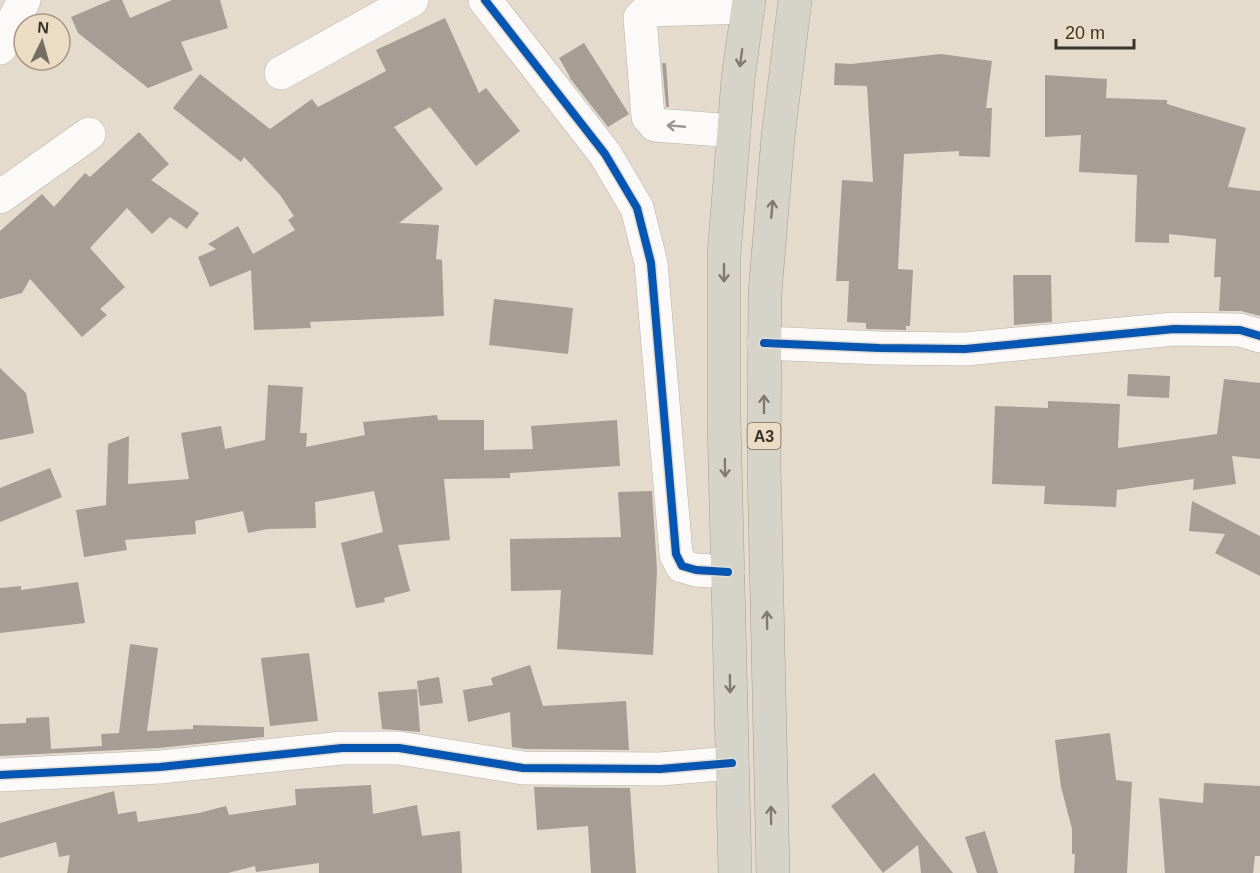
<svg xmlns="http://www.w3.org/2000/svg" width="1260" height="873" font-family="Helvetica,sans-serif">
  <rect width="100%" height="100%" fill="#e4dbcd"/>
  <path fill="#a69d95" d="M111,0H122L130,18L172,0H220L228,28L181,42L193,70L148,88L78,33L71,17Z
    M445,18L479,93L486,88L520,131L476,166L430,107L394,127L443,189L399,223L439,225L436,259L442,260L444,316L310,322L311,328L254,330L251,270L210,287L198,257L216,249L208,244L238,226L253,254L295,230L288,220L294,216L280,195L244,157L241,162L173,108L200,74L270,129L312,99L318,107L386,71L376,50Z
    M584,43L629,114L608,127L569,77H570L559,58Z
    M941,54L992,61L986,108H992L990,157L959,156V151L904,154L898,269L913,270L910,326H906V330L866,329V323L847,322L849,281H836L842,180L873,182L867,86L834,85L835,63L851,64Z
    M662,63H666L669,107H666Z
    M1045,75L1107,79L1106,98L1167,100V104L1246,128L1228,187L1260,191V316L1241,311H1219L1221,277H1214L1216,239L1169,234V243L1135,242L1137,175L1079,172L1081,135L1045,137Z
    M139,132L169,164L151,180L199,213L187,229L170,217L152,234L127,208L90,248L125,287L100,309L107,315L82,337L30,279L22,293L0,299V231L42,194L54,207L85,173L90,177Z
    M1013,275H1051L1052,322L1014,325Z
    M494,299L573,308L568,354L489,345Z
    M0,368L26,393L34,433L0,440Z
    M1128,374L1170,376L1169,398L1127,396Z
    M1224,379L1260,383V459L1232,456L1236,484L1193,490L1194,479L1117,490L1116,507L1044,504L1045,486L992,484L995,406L1048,408V401L1120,404L1118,448L1217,434Z
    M268,385L303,387L300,433H307L306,447L365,435L363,422L437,415L438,420H484V450L533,449L531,426L617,420L620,466L510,473V478L444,479L450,540L398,545L410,591L384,598L385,602L356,608L341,543L383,532L374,491L315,502L316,528L268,529L248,533L243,511L195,521L196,534L125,540L127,550L84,557L76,510L106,505L108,444L129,436L128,484L189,479L181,433L221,426L225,449L265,440Z
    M50,468L62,497L0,522V488Z
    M652,491L657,570L653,655L557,649L561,590L511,591L510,539L621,537L618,492Z
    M1192,501L1260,536V576L1215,553L1225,534L1189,531Z
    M78,582L85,623L0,633V588L21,586V590Z
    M130,644L158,648L147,731L193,729V725L264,727V737L159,748L0,756V724L26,723V718L49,717L51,749L102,746L101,734L119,733Z
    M309,653L318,721L270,726L261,658Z
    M530,665L543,706L626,701L629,750L525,749L512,747L510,712L468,722L463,690L493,685L491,678Z
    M439,677L443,703L420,706L417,681Z
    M417,689L420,732L382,729L378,692Z
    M1110,733L1116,780L1132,782L1127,873H1074L1075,854H1072V829L1061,787L1055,740Z
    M874,773L916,827L953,873H921L918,845L883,873L831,806Z
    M1204,783L1260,786V856H1255L1253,873H1165L1159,798L1203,803Z
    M371,785L373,814L417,805L422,836L460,831L462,873H319V863L256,872L255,866L228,873H67L70,855L59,857L56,842L0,858V823L114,791L118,814L136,811L138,822L199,813L226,806L229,815L296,805L295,789Z
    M534,787L630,788L636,873H591L588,826L537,830Z
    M985,831L998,873H977L965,837Z"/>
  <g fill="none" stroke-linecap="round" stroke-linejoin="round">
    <g stroke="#bab3a8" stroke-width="34">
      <path id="minor" d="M485,0L605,154L637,208L651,263L676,554L682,566L696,570L728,572
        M0,48L24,0
        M281,73L412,0
        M734,131L655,125L648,117L640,18L648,10L748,7
        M0,197L89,134
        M764,343L879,348L965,349L1174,329L1240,330L1260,336
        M0,775L160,767L342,748H399L523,768L660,769L732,763"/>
    </g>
    <g stroke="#a49f8e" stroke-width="34">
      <path id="highway" d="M735,873L724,419V255L738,79L749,0
        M773,873L764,466L765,293L778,137L795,0"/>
    </g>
    <use href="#minor" stroke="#fbfaf8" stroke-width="33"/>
    <use href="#highway" stroke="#d6d3c8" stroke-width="33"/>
    <g stroke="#eddcc4" stroke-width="11">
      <path id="cycleway" d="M485,0L605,154L637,208L651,263L676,554L682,566L696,570L728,572
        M764,343L879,348L965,349L1174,329L1240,330L1260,336
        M0,775L160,767L342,748H399L523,768L660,769L732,763"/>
    </g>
    <use href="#cycleway" stroke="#0057b8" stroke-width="8"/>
  </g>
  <defs><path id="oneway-shaft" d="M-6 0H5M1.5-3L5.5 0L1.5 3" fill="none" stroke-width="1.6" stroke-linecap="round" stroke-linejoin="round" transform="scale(1.5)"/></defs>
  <g stroke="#807b71">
    <use href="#oneway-shaft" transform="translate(741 58) rotate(98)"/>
    <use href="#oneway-shaft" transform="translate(772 209) rotate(-85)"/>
    <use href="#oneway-shaft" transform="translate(724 273) rotate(90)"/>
    <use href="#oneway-shaft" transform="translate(764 404) rotate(-90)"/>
    <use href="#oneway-shaft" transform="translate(725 468) rotate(89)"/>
    <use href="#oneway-shaft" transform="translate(767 620) rotate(-91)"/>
    <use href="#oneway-shaft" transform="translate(730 684) rotate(89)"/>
    <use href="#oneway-shaft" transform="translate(771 815) rotate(-91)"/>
  </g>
  <use stroke="#9a9690" href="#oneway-shaft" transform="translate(676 126) rotate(-175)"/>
  <g text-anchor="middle" stroke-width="6" stroke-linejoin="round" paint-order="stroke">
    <rect fill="#eddcc4" stroke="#6f6658" stroke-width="1.5" x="747.5" y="423" width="33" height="26" rx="4.5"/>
    <g font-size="16" font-weight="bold" fill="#393329">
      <text x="764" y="442">A3</text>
    </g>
  </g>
  <g transform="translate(42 42) rotate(5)"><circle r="28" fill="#eddcc4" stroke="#a59886" stroke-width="1.5"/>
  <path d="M0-4.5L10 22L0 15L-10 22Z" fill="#756e62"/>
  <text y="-9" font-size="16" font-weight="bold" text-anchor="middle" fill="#393329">N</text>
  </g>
  <path d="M1056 39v9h78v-9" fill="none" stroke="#393329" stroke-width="3"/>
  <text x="1065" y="39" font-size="18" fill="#393329" stroke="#eddcc4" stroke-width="4.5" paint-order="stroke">20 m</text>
</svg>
